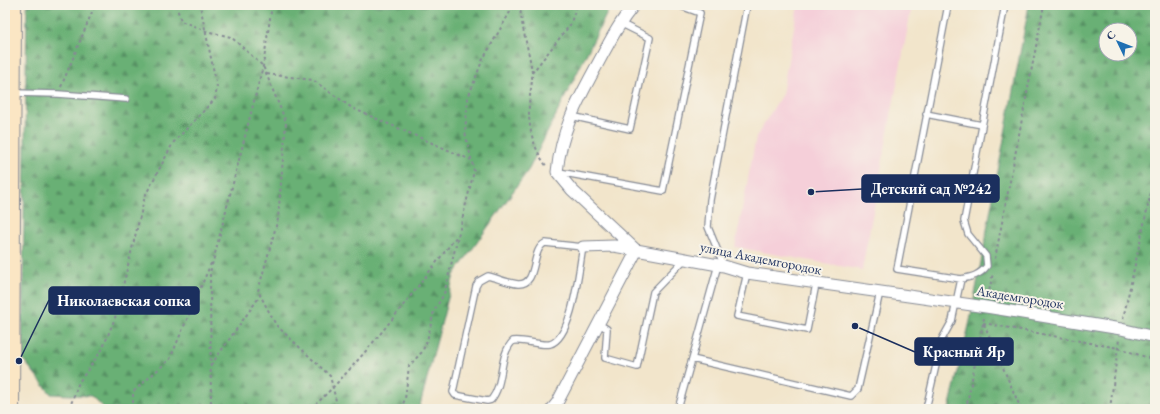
<svg xmlns="http://www.w3.org/2000/svg" width="1160" height="414" font-family="'EB Garamond',serif">
  <defs>
    <pattern id="forest-firs" width="22" height="20" patternUnits="userSpaceOnUse"><rect width="22" height="20" fill="#69b075"/><path d="M5 1l3.5 6h-7zM16 11l3.5 6h-7z" fill="#569063"/></pattern>
  </defs>
  <rect width="100%" height="100%" fill="#f7f3e8"/>
  <filter id="ink" filterUnits="userSpaceOnUse"><feTurbulence type="fractalNoise" baseFrequency=".025" numOctaves="2"/><feDisplacementMap in="SourceGraphic" scale="8" xChannelSelector="R" yChannelSelector="G"/><feConvolveMatrix kernelMatrix="1 2 1 2 8 2 1 2 1" color-interpolation-filters="sRGB"/></filter>
  <filter id="wash" filterUnits="userSpaceOnUse"><feTurbulence type="fractalNoise" baseFrequency=".012" numOctaves="4" result="noise"/><feDisplacementMap in="SourceGraphic" scale="16" xChannelSelector="R" yChannelSelector="G"/><feGaussianBlur stdDeviation="0.9" result="paint"/><feColorMatrix in="noise" values="0 0 0 0 0 0 0 0 0 0 0 0 0 0 0 0 0 1.4 0 .05"/><feComposite in="paint" operator="in"/></filter>
  <g filter="url(#wash)">
    <rect width="100%" height="100%" fill="#f2e5cb"/>
    <path fill="#f5cfd9" d="M798,5H912L862,270L735,247L756,137L782,94Z"/>
    <path fill="url(#forest-firs)" stroke="#42706a" fill-rule="evenodd" d="M27,5H611L529,169L454,275L419,409H105L91,396L51,394L22,358Z
      M1029,5H1155V409H949L970,321ZM1106,30H1130V54H1106Z"/>
  </g>
  <g filter="url(#ink)">
    <g fill="none" stroke-linecap="round" stroke-linejoin="round">
      <g stroke="#868a94" stroke-width="8">
        <path id="service" d="M948,5L897,269L961,279
          M14,93L58,94L126,99
          M926,114L982,125
          M571,116L630,129L650,38L620,23
          M559,172L663,191L700,13L678,5
          M545,243L583,247C579,267 573,338 550,344C539,346 524,339 513,341C498,356 505,383 491,400L487,401L455,395L453,392L476,286L479,281L488,276C497,278 508,283 518,284C539,285 530,250 545,243Z
          M718,265L692,359L851,396L858,389L880,292
          M724,266L708,227L710,200L747,5
          M747,273L737,316L807,330L816,284
          M599,324L607,329L605,358L637,367L653,292L685,259
          M678,409L692,359
          M926,409L942,339L952,321L961,279C972,277 980,275 987,266L986,256L968,234L964,221L1005,5"/>
      </g>
      <g stroke="#868a94" stroke-width="13">
        <path id="minor" d="M634,5C618,24 608,45 596,67C577,102 561,131 557,172L572,190L636,250
          M583,247L614,246L724,266L747,273L986,307L1121,329L1155,337
          M552,409L557,403L637,250"/>
      </g>
      <g stroke="#868a94" stroke-width="18">
        <path id="secondary" d="M11,409L13,5"/>
      </g>
      <path stroke="#868a94" stroke-width="2" stroke-dasharray="3 3" stroke-linecap="butt" d="M176,5L181,21L206,31L231,37L263,66L286,122L278,219L258,291L276,325L330,376L338,409
        M520,5C521,28 529,49 532,72C533,85 528,99 529,112C529,132 535,151 547,167
        M532,73L570,25L577,5
        M267,74L313,80L352,108L471,160
        M61,87L95,5
        M1150,200L1155,222
        M995,259L1044,5
        M988,296L993,273
        M1123,319L1155,174
        M983,323L1118,348L1155,360
        M984,324L1021,409
        M211,365L260,296
        M71,409V404L79,382L102,350L115,318L145,196L173,143L215,99L217,87L200,5
        M133,409V392L170,359L212,261
        M211,409L210,273L263,66L272,5
        M311,409C366,357 411,295 457,236
        M401,409L405,399L409,366L422,352L427,341L434,311L444,294L474,171L465,132L468,98L482,61L514,5
        M966,409L984,318
        M1110,409L1119,339"/>
      <use href="#service" stroke="#fff" stroke-width="5.5"/>
      <use href="#minor" stroke="#fff" stroke-width="11"/>
      <use href="#secondary" stroke="#fbe6c4" stroke-width="16"/>
    </g>
  </g>
  <g text-anchor="middle" stroke-width="4" stroke-linejoin="round" paint-order="stroke">
    <g font-size="14" fill="#1b2f5e" stroke="#f7f3e8">
      <text transform="translate(761 258) rotate(11)" y="5">улица Академгородок</text>
      <text transform="translate(1020 297) rotate(9)" y="5">Академгородок</text>
    </g>
  </g>
  <path fill="none" stroke="#1b2f5e" stroke-width="1.5" d="M811 192L862 189M19 361L49 300M855 326L915 352"/>
  <g fill="#1b2f5e" stroke="#f7f3e8" stroke-width="1.5">
    <circle cx="811" cy="192" r="4"/>
    <circle cx="19" cy="361" r="4"/>
    <circle cx="855" cy="326" r="4"/>
  </g>
  <g fill="#1b2f5e" stroke="#1b2f5e" stroke-width="1.5">
    <rect x="862" y="175" width="137" height="27" rx="4"/>
    <rect x="49" y="287" width="150" height="27" rx="4"/>
    <rect x="915" y="338" width="98" height="27" rx="4"/>
  </g>
  <g font-size="15" text-anchor="middle" font-weight="bold" fill="#fff">
    <text x="931" y="194">Детский сад №242</text>
    <text x="124" y="306">Николаевская сопка</text>
    <text x="964" y="357">Красный Яр</text>
  </g>
  <rect width="1160" height="414" fill="none" stroke="#f7f3e8" stroke-width="20"/>
  <g transform="translate(1118 42) rotate(313)"><circle r="19" fill="#f7f3e8" stroke="#9fa5b1"/>
  <path d="M0-3L7 15L0 10L-7 15Z" fill="#1f6fb2"/>
  <text y="-6" font-size="11" font-weight="bold" text-anchor="middle" fill="#1b2f5e">С</text>
  </g>
</svg>
